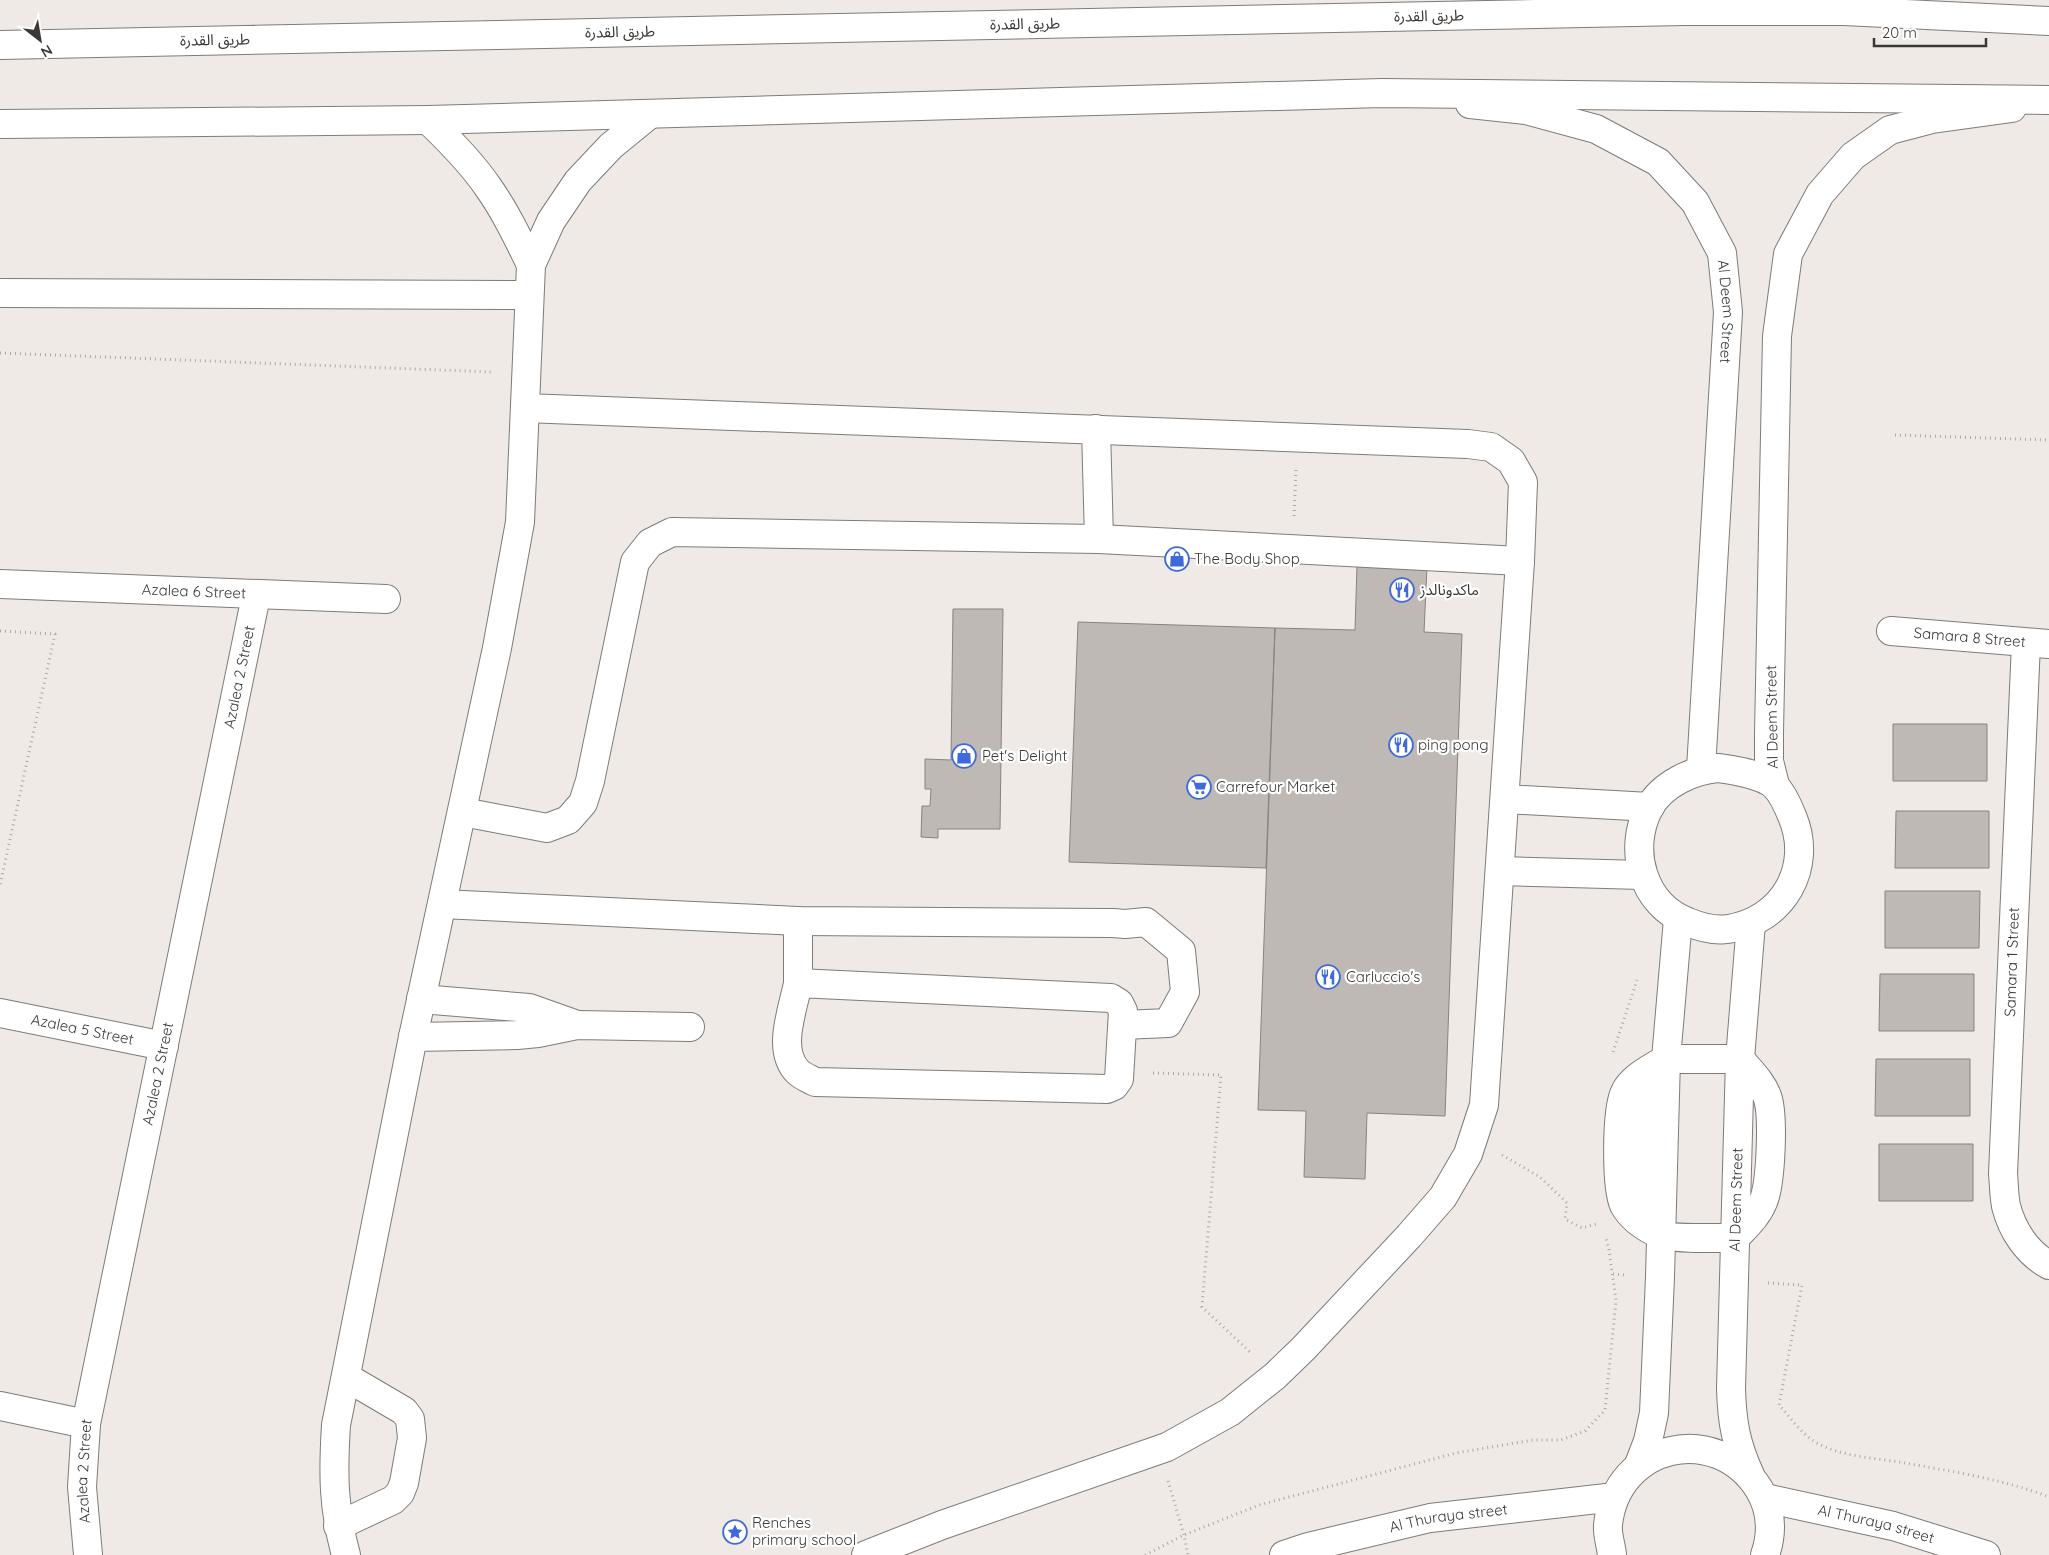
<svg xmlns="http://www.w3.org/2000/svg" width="2049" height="1555" font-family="Quicksand,'Noto Sans Arabic',sans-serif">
  <rect width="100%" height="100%" fill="#efeae6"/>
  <path fill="#beb9b5" stroke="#878380" d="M1357,565L1427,567L1424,632L1462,634L1445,1116L1367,1113L1365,1179L1304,1177L1306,1111L1258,1110L1275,628L1355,630Z
    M953,609H1003L1000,829H938V838L921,837L922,806H930L931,789H925V759L951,760Z
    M1078,622L1275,628L1266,868L1069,862Z
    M1893,724H1987V781H1893Z
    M1896,811H1989V868H1895Z
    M1885,891H1980L1979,948H1885Z
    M1880,974H1974V1031H1879Z
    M1876,1059H1970V1116H1875Z
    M1879,1144H1973V1201H1879Z"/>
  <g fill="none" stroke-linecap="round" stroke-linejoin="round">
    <g stroke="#7f7b78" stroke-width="30">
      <g id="minor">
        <path id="s1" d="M1470,104L1526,110L1596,129L1658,162L1695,202L1722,253L1728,312L1701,769"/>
        <path d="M428,120C450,141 471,162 488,187C505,211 518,238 531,265"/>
        <path d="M0,293L529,295"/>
        <path d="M525,408L1468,444L1491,447L1511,461L1523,482L1520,561L1484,1105L1468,1154L1443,1197L1409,1236L1303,1349L1275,1376L1230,1412L1167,1447L942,1525L866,1555"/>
        <path d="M1096,429L1099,539"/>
        <path id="s2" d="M0,584L386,599"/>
        <path id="s3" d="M1891,631L2049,644"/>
        <path d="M2026,643L2003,1174C2004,1184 2004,1196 2006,1206C2012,1230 2027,1253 2049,1265"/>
        <path d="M1718,768C1734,770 1764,775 1775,786C1783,794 1788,806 1792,816C1814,867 1783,921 1728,929C1715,931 1700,927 1688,922C1643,905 1627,850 1649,808C1662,784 1693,770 1718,768Z"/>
        <path d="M1775,785L1769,761V733L1777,336L1788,254L1820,194L1853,156L1890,130L1932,119L2012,108"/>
        <path d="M1505,799L1650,807"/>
        <path d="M463,812L547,828L568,820L583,803L590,781L635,562L650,543L672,532L1099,539L1520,561"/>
        <path d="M1500,871L1642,875"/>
        <path d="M442,904L798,921L1113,923L1125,924L1146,922L1181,951L1185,992L1168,1023L1123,1025"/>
        <path d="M798,921V983"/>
        <path d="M798,983L1111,998L1119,1003L1123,1011L1119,1079L1114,1086L1107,1089L815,1082C810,1079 802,1076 798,1072C776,1050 793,1010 798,983Z"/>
        <path d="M421,999L529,1008L577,1025"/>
        <path id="s4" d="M0,1013L164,1046"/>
        <path d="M413,1037L517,1035L538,1033L577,1025L690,1027"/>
        <path d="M1666,1059H1740C1750,1071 1762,1082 1767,1096C1774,1114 1771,1184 1763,1202C1757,1217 1745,1227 1735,1238C1722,1238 1667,1239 1659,1234C1646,1228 1631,1218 1624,1205C1616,1188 1616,1109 1625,1092C1632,1077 1652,1068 1666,1059Z"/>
        <path d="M1643,1224L1644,1074"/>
        <path d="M0,1406L86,1424"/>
        <path d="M1638,1467L1648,1441L1654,1413L1660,1277L1666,1059L1678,919"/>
        <path id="s5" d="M1750,1475C1736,1444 1732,1423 1731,1389L1740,1059L1751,923"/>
        <path id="s6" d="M1765,1498L1893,1526L1986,1555"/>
        <path d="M338,1526L393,1500L400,1493L404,1483L412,1438L410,1419L404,1411L346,1377"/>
        <path id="s7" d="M88,1555L82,1487L86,1424L256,596"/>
        <path d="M346,1555C333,1508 333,1473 336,1425L413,1037L497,648L520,522L531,265L551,221L578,181L611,146L649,115"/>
        <path id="s8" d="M1284,1555L1308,1547L1430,1518L1615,1497"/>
        <path d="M1612,1555C1611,1545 1607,1534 1608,1525C1616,1444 1716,1421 1759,1489C1771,1509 1773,1532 1765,1555"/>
      </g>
    </g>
    <g stroke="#7f7b78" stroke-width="30">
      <path id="major" d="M0,45L1684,11H1844L2049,21
        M0,124L428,120L1382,93L2049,100"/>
    </g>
    <path stroke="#ada9a6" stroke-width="3" stroke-dasharray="1 4" stroke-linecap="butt" d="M0,353L493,372
      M1895,435L2049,440
      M1294,516L1296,470
      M0,631L55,634L0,885
      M1613,1052L1637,980
      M1153,1073L1221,1075L1202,1307L1251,1353
      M1502,1155L1540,1177L1567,1203L1565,1219L1582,1228L1596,1224
      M1613,1274L1626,1275
      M1768,1283L1802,1285L1779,1405C1791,1418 1801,1434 1817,1443C1842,1457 1877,1458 1905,1463C1950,1471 2007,1480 2049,1497
      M1168,1481L1184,1535L1188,1555
      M1145,1555L1184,1535L1259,1505L1456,1453L1533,1440H1561L1585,1431L1605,1410L1616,1300L1609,1250L1606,1239"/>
    <use href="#minor" stroke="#fff" stroke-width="28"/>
    <use href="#major" stroke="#fff" stroke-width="28"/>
  </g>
  <defs>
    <g id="shop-ring" transform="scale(1.25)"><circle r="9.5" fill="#fff" stroke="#3f6adb" stroke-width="1.5"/><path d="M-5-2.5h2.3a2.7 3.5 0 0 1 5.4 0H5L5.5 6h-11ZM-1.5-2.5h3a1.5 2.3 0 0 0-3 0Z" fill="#3f6adb"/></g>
    <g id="restaurant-ring" transform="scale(1.25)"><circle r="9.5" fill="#fff" stroke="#3f6adb" stroke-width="1.5"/><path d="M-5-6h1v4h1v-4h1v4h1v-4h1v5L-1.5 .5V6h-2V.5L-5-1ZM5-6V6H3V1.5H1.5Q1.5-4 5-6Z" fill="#3f6adb"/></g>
    <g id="supermarket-ring" transform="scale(1.25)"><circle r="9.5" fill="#fff" stroke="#3f6adb" stroke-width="1.5"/><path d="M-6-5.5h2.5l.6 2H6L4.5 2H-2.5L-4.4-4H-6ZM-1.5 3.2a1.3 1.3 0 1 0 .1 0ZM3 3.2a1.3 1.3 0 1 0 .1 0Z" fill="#3f6adb"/></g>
    <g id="sight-ring" transform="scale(1.25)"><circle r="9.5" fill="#fff" stroke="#3f6adb" stroke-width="1.5"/><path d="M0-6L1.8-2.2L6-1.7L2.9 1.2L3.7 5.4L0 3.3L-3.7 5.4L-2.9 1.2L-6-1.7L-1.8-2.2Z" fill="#3f6adb"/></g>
  </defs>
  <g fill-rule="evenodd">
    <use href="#shop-ring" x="1177" y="559"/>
    <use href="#restaurant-ring" x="1402" y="590"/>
    <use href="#restaurant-ring" x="1401" y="745"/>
    <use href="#shop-ring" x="964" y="756"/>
    <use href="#supermarket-ring" x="1199" y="787"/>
    <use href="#restaurant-ring" x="1328" y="977"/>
    <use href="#sight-ring" x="735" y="1532"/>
  </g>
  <g text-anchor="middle" stroke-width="4.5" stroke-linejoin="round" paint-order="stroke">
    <g font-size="15" fill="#3b3937" stroke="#fff">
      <text transform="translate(1429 16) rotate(-1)" y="5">طريق القدرة</text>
      <text transform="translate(1025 24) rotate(-1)" y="5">طريق القدرة</text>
      <text transform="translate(620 32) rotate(-1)" y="5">طريق القدرة</text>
      <text transform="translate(215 40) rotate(-1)" y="5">طريق القدرة</text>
      <text dy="5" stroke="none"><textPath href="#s1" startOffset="370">Al Deem Street</textPath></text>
      <text dy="5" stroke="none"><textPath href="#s2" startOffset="194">Azalea 6 Street</textPath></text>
      <text dy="5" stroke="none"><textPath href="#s3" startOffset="79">Samara 8 Street</textPath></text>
      <text dy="5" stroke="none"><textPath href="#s7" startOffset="894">Azalea 2 Street</textPath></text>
      <text transform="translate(1772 717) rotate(-91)" y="5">Al Deem Street</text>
      <text transform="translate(2012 962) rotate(-88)" y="5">Samara 1 Street</text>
      <text dy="5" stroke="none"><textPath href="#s4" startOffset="84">Azalea 5 Street</textPath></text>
      <text dy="5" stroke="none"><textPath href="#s7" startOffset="489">Azalea 2 Street</textPath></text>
      <text dy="5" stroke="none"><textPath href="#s5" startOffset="278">Al Deem Street</textPath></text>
      <text dy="5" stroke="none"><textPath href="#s7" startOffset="84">Azalea 2 Street</textPath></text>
      <text dy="5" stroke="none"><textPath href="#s8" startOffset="169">Al Thuraya street</textPath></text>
      <text dy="5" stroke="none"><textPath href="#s6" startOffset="114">Al Thuraya street</textPath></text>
    </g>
    <g font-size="15" fill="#3b3937" stroke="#fff" text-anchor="start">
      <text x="1194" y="564">The Body Shop</text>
      <text x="1420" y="595">ماكدونالدز</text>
      <text x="1418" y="750">ping pong</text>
      <text x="982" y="761">Pet's Delight</text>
      <text x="1216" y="792">Carrefour Market</text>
      <text x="1346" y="982">Carluccio's</text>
      <text x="752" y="1528">Renches<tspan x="752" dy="17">primary school</tspan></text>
    </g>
  </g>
  <g transform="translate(40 40) rotate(149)" stroke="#ffffff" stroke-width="4" paint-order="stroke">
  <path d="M0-4L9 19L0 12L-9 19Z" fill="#3b3937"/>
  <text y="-8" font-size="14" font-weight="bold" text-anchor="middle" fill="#3b3937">N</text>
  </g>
  <path d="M1874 38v8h112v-8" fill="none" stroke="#3b3937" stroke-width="2.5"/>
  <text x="1882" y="38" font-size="15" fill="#3b3937" stroke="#ffffff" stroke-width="4" paint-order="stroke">20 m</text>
</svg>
